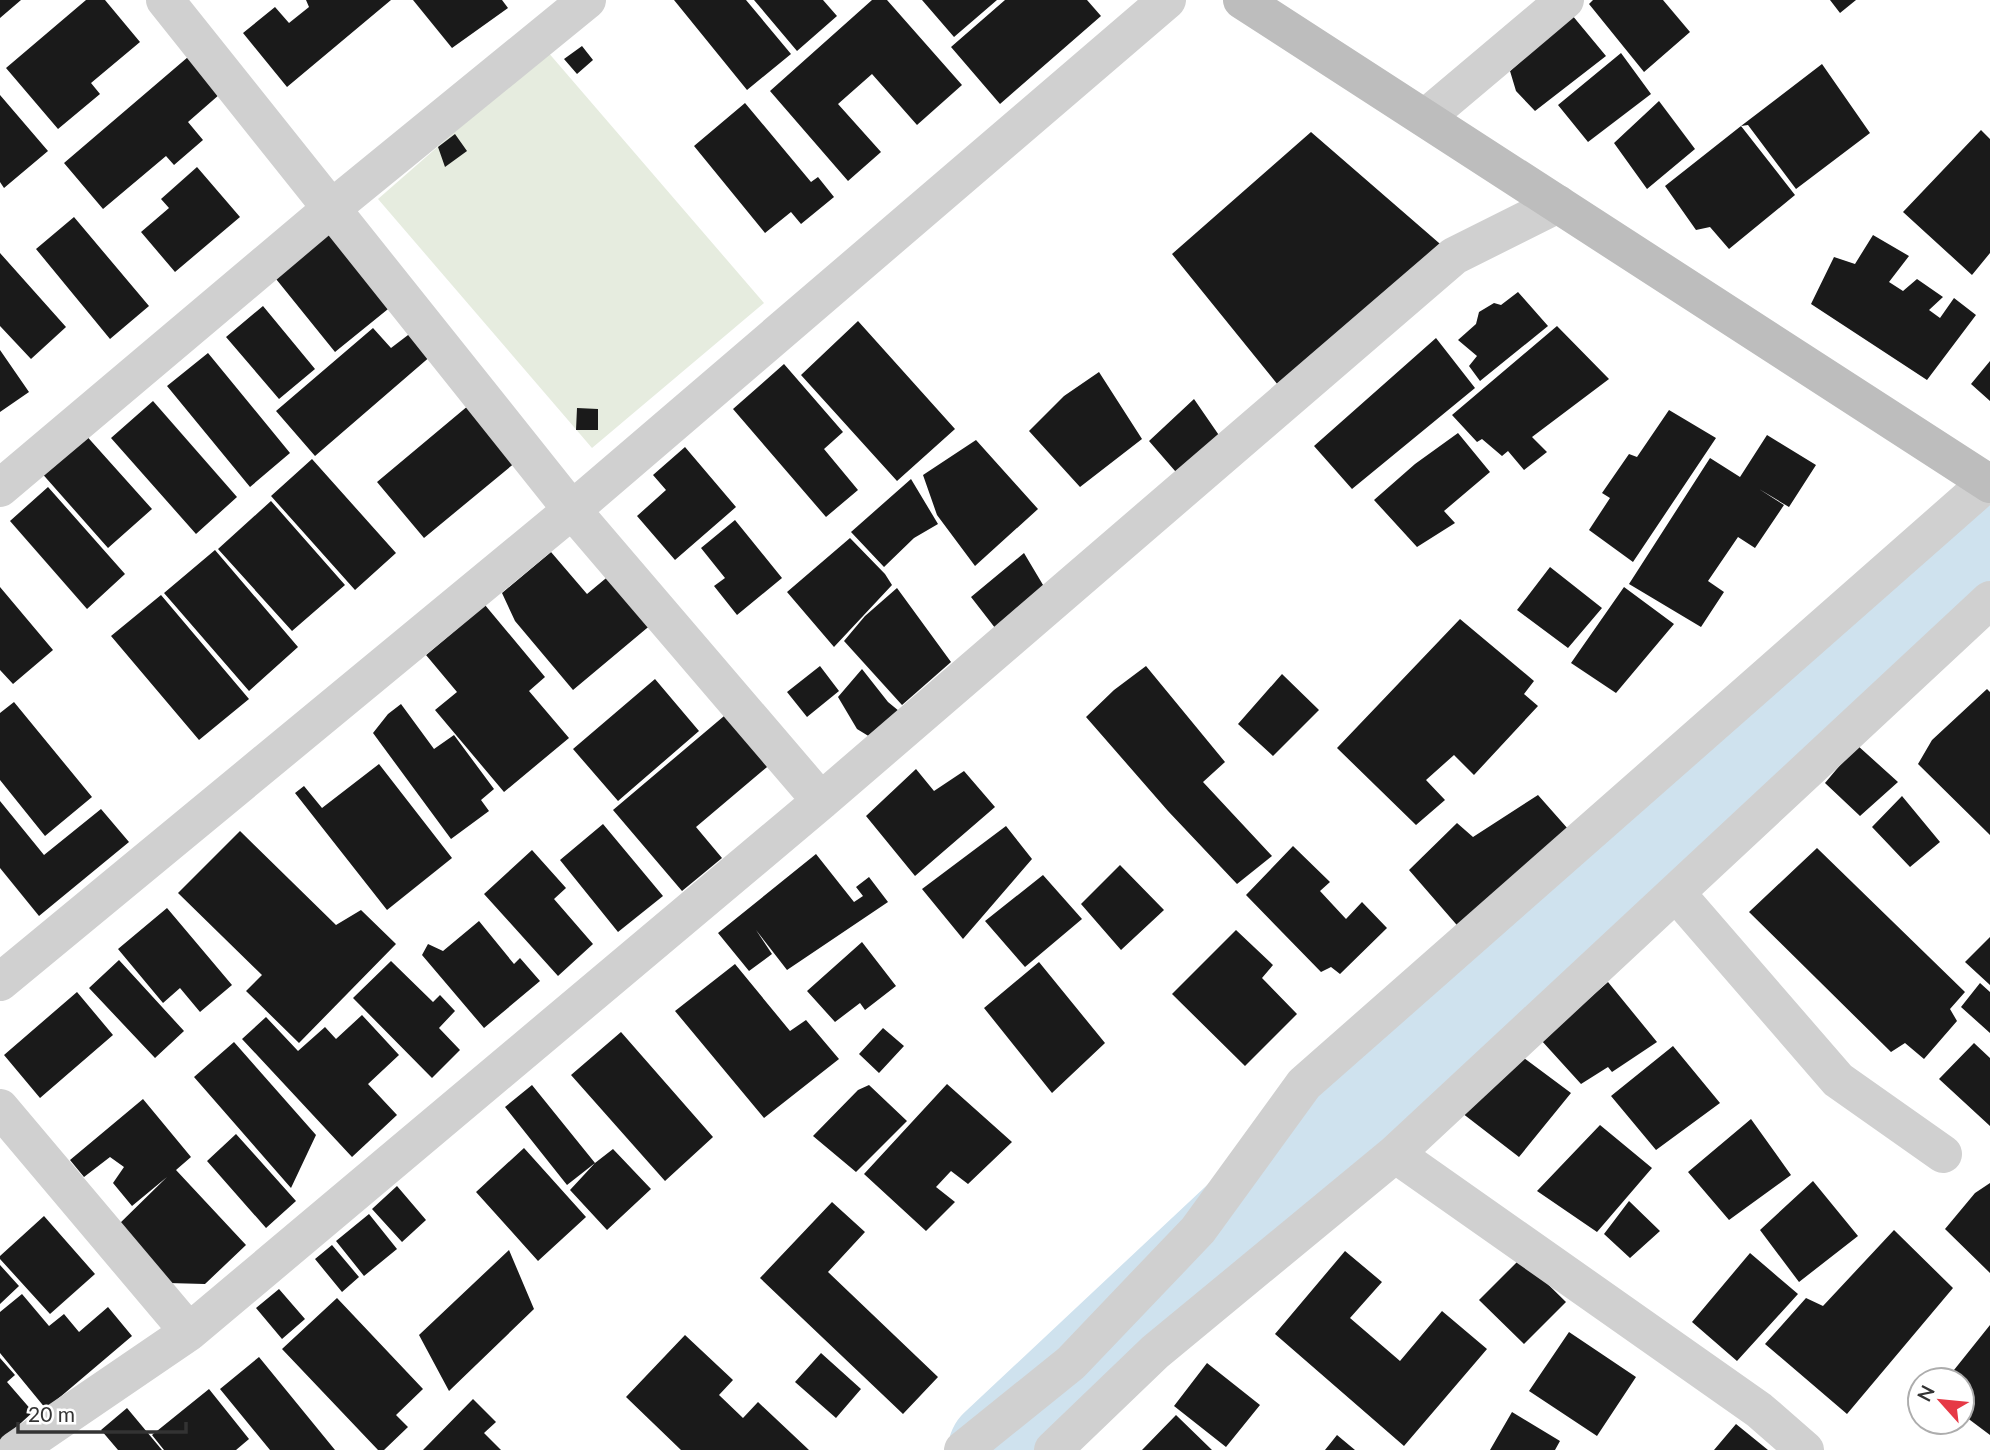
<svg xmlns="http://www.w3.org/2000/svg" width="1990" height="1450" font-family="Lato,sans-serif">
  <rect width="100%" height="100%" fill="#fff"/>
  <path fill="#e6ecdf" d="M547,51L764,303L592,448L378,199Z"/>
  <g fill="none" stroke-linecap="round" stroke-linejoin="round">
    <path stroke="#cfe2ee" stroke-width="102" d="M999,1450L1383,1090L1766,764L1990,552"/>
  </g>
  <path fill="#1a1a1a" d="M0,0H21L0,18Z
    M86,0H105L140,42L91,83L100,94L58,129L6,68Z
    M306,0H391L287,87L243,33L275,7L289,23L309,7Z
    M413,0H502L508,8L452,48Z
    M674,0H746L791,54L747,90Z
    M754,0H823L837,16L797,51Z
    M872,0H887L962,85L917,125L872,74L838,104L881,152L848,181L770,91Z
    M922,0H997L954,37Z
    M1005,0H1087L1101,16L1000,104L951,47Z
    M1593,0H1663L1690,32L1644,72L1589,4Z
    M1830,0H1856L1840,13Z
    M1572,15L1606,56L1535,111L1516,91L1510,71Z
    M582,46L593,60L577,74L564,59Z
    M1621,53L1651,94L1588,142L1558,105Z
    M188,57L220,94L188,122L203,140L174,165L166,156L103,209L64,163Z
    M1822,64L1870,133L1796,189L1748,125L1741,126Z
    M0,95L48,151L4,188L0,182Z
    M1659,101L1695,149L1647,189L1614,143Z
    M745,103L811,182L818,177L834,197L801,224L791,212L765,233L694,146Z
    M1741,126L1795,195L1729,249L1710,227L1696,230L1665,186Z
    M1981,130L1990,139V253L1972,275L1903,212Z
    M1311,132L1454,256L1278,385L1172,254Z
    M455,134L467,151L445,167L438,147Z
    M197,167L240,217L175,272L141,232L169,208L161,199Z
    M74,217L149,306L110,339L36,249Z
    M329,228L393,305L335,352L272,274Z
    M1873,235L1909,256L1889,282L1903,291L1917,279L1943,297L1929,310L1940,318L1954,298L1976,315L1927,380L1811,304L1834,257L1855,264Z
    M0,253L66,327L31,359L0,326Z
    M1518,292L1548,326L1480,381L1469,366L1477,356L1458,340L1476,324L1479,312L1494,303L1501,305Z
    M263,306L315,369L279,399L226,337Z
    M858,321L955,429L897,481L801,375Z
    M1557,326L1609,379L1532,437L1547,452L1524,470L1508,451L1502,456L1482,439L1477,442L1452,415Z
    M373,328L391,348L412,332L432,355L315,456L276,411Z
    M1436,338L1475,388L1352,489L1314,446Z
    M0,350L29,392L0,412Z
    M208,353L290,453L250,487L167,386Z
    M1990,361V401L1971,384Z
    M784,364L843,432L824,449L858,490L826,517L733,409Z
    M1099,372L1142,439L1080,487L1029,431L1064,396Z
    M1194,399L1225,444L1182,479L1149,441Z
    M475,400L522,457L424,538L377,482Z
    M153,401L237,497L196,534L111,438Z
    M577,408L598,409V430H576Z
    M1669,410L1716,438L1633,562L1589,530L1610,498L1602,493L1629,454L1637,457Z
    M83,432L152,509L108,548L39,470Z
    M1458,433L1490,472L1444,511L1455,523L1417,547L1374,500L1415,464Z
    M1767,435L1816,465L1789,507L1759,489L1784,505L1755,548L1738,537L1708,581L1724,592L1701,627L1629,584L1710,458L1740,477Z
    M976,440L1038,509L975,566L937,515L923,475Z
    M685,447L736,507L675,560L637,516L666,490L653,475Z
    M312,459L396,553L355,590L271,496Z
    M911,479L938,524L914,538L884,567L851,532Z
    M48,487L125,574L87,609L10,521Z
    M271,501L345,585L292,631L218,549Z
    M735,520L782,578L737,615L714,586L725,578L701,548Z
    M850,538L885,574L892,585L834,647L787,592Z
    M215,550L298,647L249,691L164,593Z
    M551,552L587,594L617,569L659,618L573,690L515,621L502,593Z
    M1024,553L1049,595L999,633L971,597Z
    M1550,567L1602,608L1568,648L1517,610Z
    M0,587L53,650L13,684L0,670Z
    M1624,587L1674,624L1616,693L1571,663Z
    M897,588L951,662L902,705L844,641L865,616Z
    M161,595L249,699L199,740L111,636Z
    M485,605L545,677L529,691L569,738L504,792L435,710L457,692L426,655Z
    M1460,619L1534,681L1524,694L1538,706L1474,775L1454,755L1426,780L1445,800L1416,825L1337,748Z
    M820,666L839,691L807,717L787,692Z
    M1146,666L1225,762L1203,782L1272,856L1237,884L1168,811L1086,717L1114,690Z
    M862,669L888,702L905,716L875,740L857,729L838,697Z
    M1282,674L1319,710L1273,756L1238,724Z
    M655,679L699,731L618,801L573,749Z
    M1987,689L1990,692V835L1918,764L1932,740Z
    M14,702L92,797L45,836L0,780V713Z
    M401,704L434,749L454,735L494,789L481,800L489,811L451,839L373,733L388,714Z
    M730,711L773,762L696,827L722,858L682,891L613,810Z
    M1857,745L1898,782L1860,816L1825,783Z
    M379,764L452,858L387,910L295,793L304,786L322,808Z
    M916,769L934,791L964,771L995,807L915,876L866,816Z
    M1538,795L1576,838L1469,939L1409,870L1457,823L1473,837Z
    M1902,796L1940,842L1910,867L1872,827Z
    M0,801L44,855L101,809L129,842L39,916L0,868Z
    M603,824L663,896L618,932L560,860Z
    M1006,826L1032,859L963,939L922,889Z
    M240,831L336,925L361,910L396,944L299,1043L246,991L262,975L178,893Z
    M1293,846L1330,882L1320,891L1346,919L1362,902L1387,928L1340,974L1331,967L1321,972L1246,895Z
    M1817,848L1965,992L1950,1009L1957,1021L1924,1059L1905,1043L1891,1052L1749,912Z
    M532,850L566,888L554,899L593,944L558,976L484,894Z
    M816,854L854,902L863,896L856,887L869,877L888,902L787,970L756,930L772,954L749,971L718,933Z
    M1120,865L1164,910L1121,950L1081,904Z
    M1043,875L1082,919L1025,967L985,921Z
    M167,908L232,985L200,1012L180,988L163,1003L118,949Z
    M479,921L514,964L520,958L540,981L484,1028L422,955L428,944L443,951Z
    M1236,930L1273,965L1262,978L1297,1014L1245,1066L1172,994Z
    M1990,937V985L1965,962Z
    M862,942L896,986L865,1010L860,1003L835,1022L807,991Z
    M119,960L184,1031L155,1058L89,988Z
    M391,961L433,1002L440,995L455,1011L439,1028L460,1050L432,1078L353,998Z
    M1039,962L1105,1043L1052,1093L984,1008Z
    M735,964L790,1031L806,1020L839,1059L764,1118L675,1011Z
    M1608,982L1657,1042L1612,1072L1608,1067L1581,1084L1541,1040Z
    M1980,983L1990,992V1033L1961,1007Z
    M77,992L113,1035L40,1098L4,1055Z
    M362,1015L399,1055L368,1084L397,1115L352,1157L242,1039L266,1017L298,1051L325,1027L336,1039Z
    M883,1028L904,1046L879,1073L859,1054Z
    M621,1032L713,1137L665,1181L571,1075Z
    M234,1042L316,1135L291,1188L194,1077Z
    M1974,1043L1990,1058V1126L1939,1079Z
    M1673,1046L1720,1103L1656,1150L1611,1096Z
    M1516,1052L1571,1093L1519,1157L1462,1113Z
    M947,1084L1012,1142L968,1184L951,1171L936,1187L955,1202L926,1231L864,1174Z
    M532,1085L595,1163L613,1149L651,1189L607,1230L570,1190L595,1163L567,1185L505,1107Z
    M869,1085L907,1121L856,1172L813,1136L858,1090Z
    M143,1099L191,1157L176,1170L246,1245L205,1284L168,1283L116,1227L167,1177L132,1206L113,1183L124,1167L110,1157L84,1177L70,1160Z
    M1751,1119L1791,1175L1729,1220L1688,1172Z
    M1600,1125L1652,1168L1597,1232L1537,1191Z
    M236,1134L296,1201L266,1228L207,1161Z
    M524,1148L586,1217L538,1261L476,1192Z
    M1813,1181L1858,1236L1799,1282L1760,1230Z
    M1990,1183V1273L1945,1229L1975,1193Z
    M397,1186L426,1220L402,1242L372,1209Z
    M1629,1201L1660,1231L1630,1258L1604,1234Z
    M832,1202L865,1232L828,1272L938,1377L903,1414L760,1278Z
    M369,1214L397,1249L364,1276L336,1241Z
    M44,1216L95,1274L50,1314L0,1259V1256Z
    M1894,1230L1953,1288L1847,1414L1765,1344L1806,1298L1823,1306Z
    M332,1245L359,1277L342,1292L315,1259Z
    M509,1250L534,1309L449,1391L419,1335Z
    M1345,1251L1382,1282L1350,1318L1400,1361L1442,1311L1487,1349L1404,1446L1275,1334Z
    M1750,1253L1798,1294L1737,1361L1692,1322Z
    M1521,1258L1566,1302L1524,1344L1479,1300Z
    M0,1265L19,1286L0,1304Z
    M279,1289L305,1319L282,1339L256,1308Z
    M22,1294L49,1326L64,1314L79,1332L108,1307L132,1336L46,1409L0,1353V1312Z
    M337,1298L423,1389L396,1415L408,1427L384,1450H378L282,1349Z
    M1990,1325V1435L1962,1414V1380H1946Z
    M1569,1332L1636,1377L1597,1436L1529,1391Z
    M685,1335L733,1380L719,1395L743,1418L758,1402L809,1450H681L626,1397Z
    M821,1353L861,1389L836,1418L795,1382Z
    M259,1357L335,1450H270L220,1389Z
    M0,1358L15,1375L7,1382L33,1412L0,1442Z
    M1207,1363L1260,1405L1226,1447L1174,1406Z
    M209,1389L249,1439L236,1450H164L152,1435Z
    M473,1399L496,1422L484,1433L501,1450H423Z
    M127,1408L162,1450H118L101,1430Z
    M1512,1412L1560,1441L1555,1450H1490Z
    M1176,1415L1212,1450H1142Z
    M1736,1424L1768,1450H1714Z
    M1337,1435L1355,1450H1325Z"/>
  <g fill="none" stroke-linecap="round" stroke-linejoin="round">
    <path stroke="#d0d0d0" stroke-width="38" d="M165,0L572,510L821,801
      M1425,118L1565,0
      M0,488L332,208L587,0
      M1676,893L1838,1080L1943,1154
      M0,982L572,510L1167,0
      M0,1108L189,1332
      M1395,1154L1759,1410L1805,1450
      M16,1450L189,1332L821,801L1454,256L1558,204
      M963,1450L1071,1363L1198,1230L1304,1084L1990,480
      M1053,1450L1155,1352L1395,1154L1990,600"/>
    <path stroke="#bdbdbd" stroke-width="38" d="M1242,0L1990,484"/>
  </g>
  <g transform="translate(1941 1401) rotate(297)"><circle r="33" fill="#ffffff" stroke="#adadad" stroke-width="2"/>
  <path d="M0-5L12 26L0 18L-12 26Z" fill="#e63946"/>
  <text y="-10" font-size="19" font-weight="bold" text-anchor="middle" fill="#333333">N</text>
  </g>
  <path d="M18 1422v10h168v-10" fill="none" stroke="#333333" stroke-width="3.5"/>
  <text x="28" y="1422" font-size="21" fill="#333333" stroke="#ffffff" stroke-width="5" paint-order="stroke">20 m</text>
</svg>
